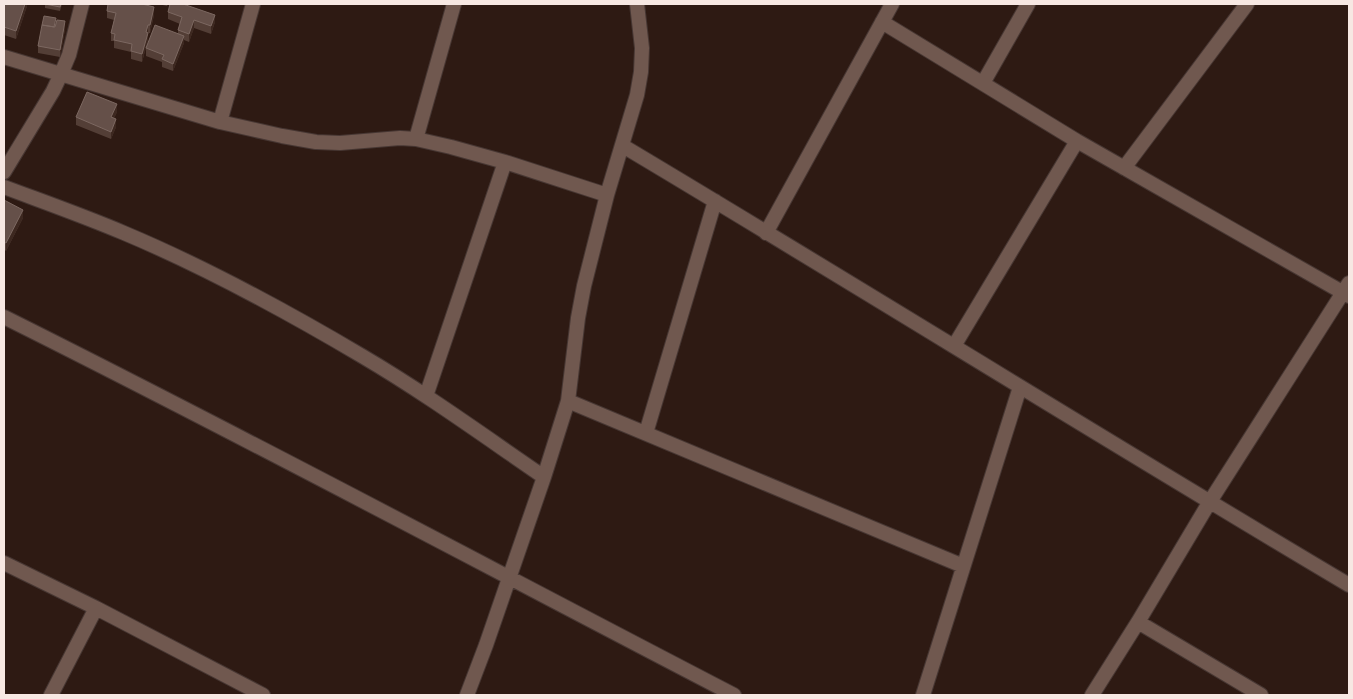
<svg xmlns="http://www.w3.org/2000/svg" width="1353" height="699" font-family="Literata,serif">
  <rect width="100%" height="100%" fill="#2e1a13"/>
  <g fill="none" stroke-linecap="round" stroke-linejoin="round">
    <g stroke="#473733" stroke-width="16">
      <path id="minor" d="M882,22L1077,141L1349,296
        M4,57L220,122L282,136L316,142L340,143L400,138L416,139L451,147L505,162L607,195
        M983,83L1028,4
        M220,122L253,4
        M416,139L454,4
        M623,146C866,291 1106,441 1349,585
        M1124,168L1247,4
        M4,172L53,91L61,74L69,55L82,4
        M4,187C44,202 84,216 124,233C205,267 286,311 362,356C425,393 484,436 544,477
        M766,233L892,4
        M4,317C249,439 491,569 734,695
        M954,346L1077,141
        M426,396L505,162
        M568,401L963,566
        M646,433L715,201
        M4,563L96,608L263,695
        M1138,622L1261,695
        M51,695L96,608
        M467,695L486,645L544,477L568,401L578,318L584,286L607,195L637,95L641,72L642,48L637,4
        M923,695L1020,387
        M1092,695L1138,622L1209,503L1349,283"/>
    </g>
    <use href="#minor" stroke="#70584f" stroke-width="14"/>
  </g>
  <path fill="#533e36" d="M4,4H27V6L16,39L4,35Z
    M45,4H62L60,11L45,8Z
    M108,4H148V5L154,15L150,33H148V40L142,62L131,59V52L114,48V41H111V33L114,20L107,18V11Z
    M158,4H168L167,6Z
    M168,12L215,22L211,34L194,28L189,42L184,40V43L173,71L162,67V62L146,56V48L178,34V30L180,24L168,19Z
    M56,22L55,27L65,29L60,57L38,53V46Z
    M117,112L114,118L116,127L111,139L76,125V117Z
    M4,200L23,218L6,251L4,249Z"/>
  <path fill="#3d2820" d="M25,4H27V6L16,39V31Z
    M154,7V15L150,33V25Z
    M215,15V22L211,34V26Z
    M194,20V28L189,42V34Z
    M65,21V29L60,57V50Z
    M148,25V40L142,62V54Z
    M184,36V43L173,71V64Z
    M117,104V112L111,125V117Z
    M116,119V127L111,139V132Z
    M23,210V218L6,251V243Z"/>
  <path fill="#655049" stroke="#7c6861" d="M4,4H25L16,31L4,27Z
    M45,4H61L60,7Z
    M108,4H142L154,7L150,25H148L146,32L148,33L142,54L131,51L132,44L114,40L115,34L111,33L116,13L107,11Z
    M170,4H183L215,15L211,26L194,20L189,34L178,30L182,17L168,12Z
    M44,16L56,18L54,27L42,25Z
    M57,20L65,21L60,50L38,46L42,25L55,27Z
    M155,25L184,36L173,64L162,59L164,55L146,48Z
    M87,92L117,104L111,117L116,119L111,132L76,117Z
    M4,200L23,210L6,243L4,242Z"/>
  <rect width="1353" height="699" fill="none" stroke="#f7e8e3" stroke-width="10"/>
</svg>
